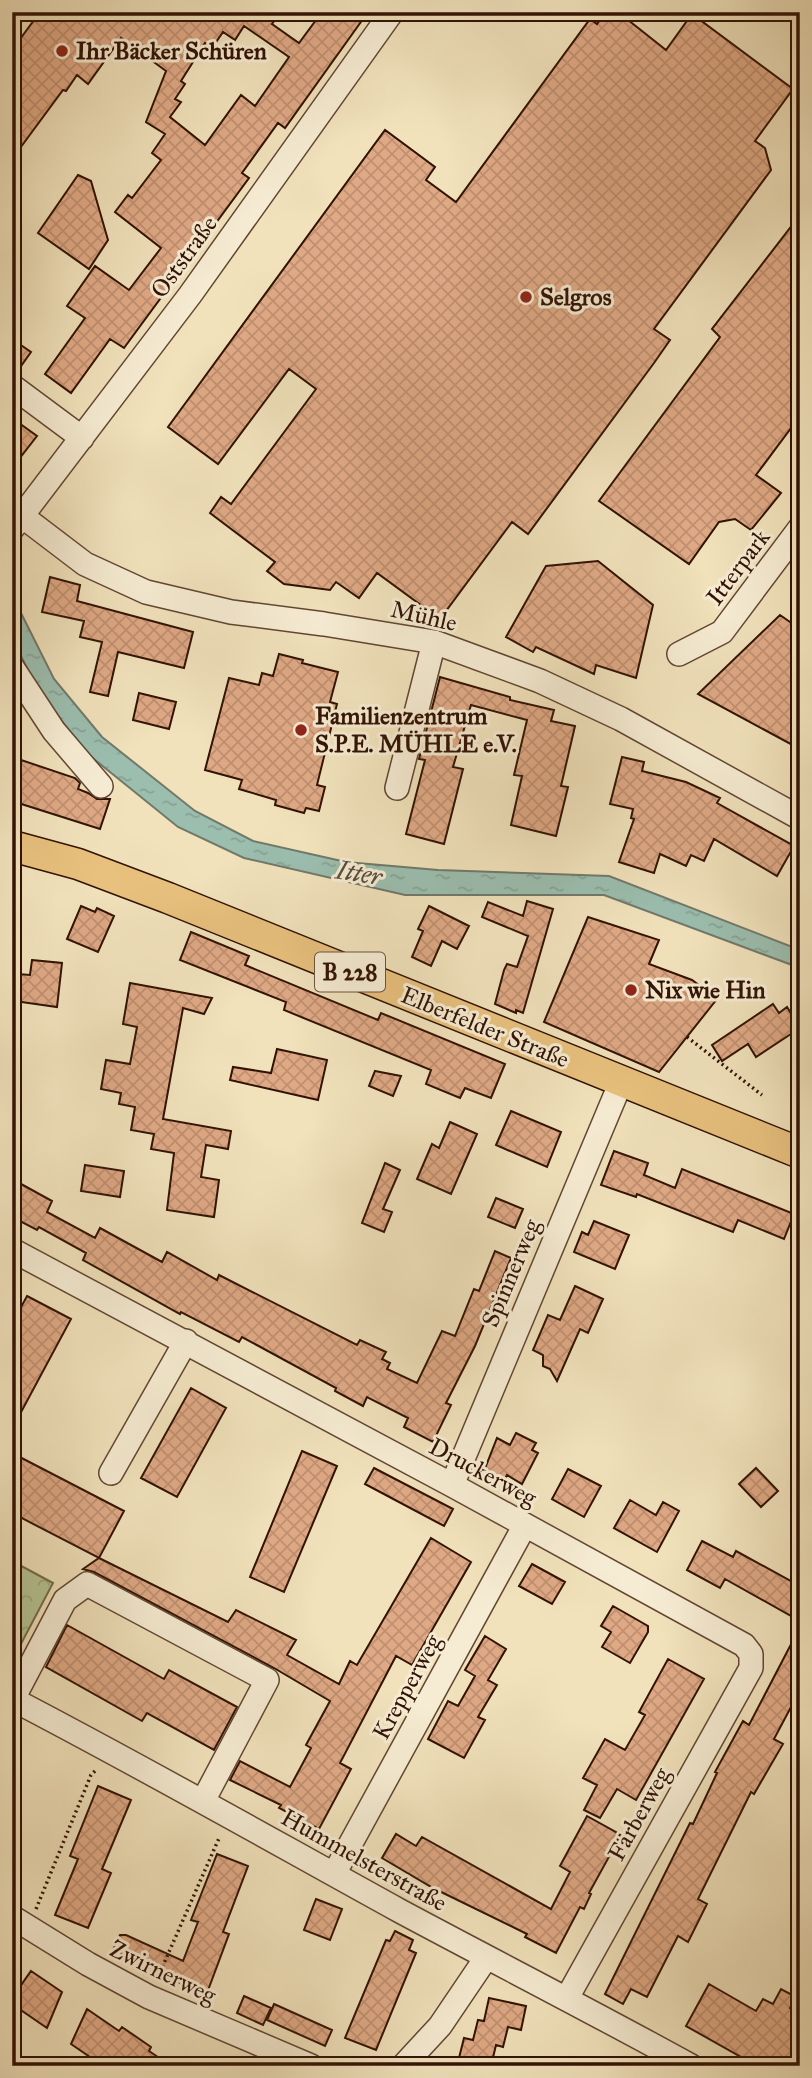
<svg xmlns="http://www.w3.org/2000/svg" width="812" height="2078" font-family="'IM FELL Great Primer',serif">
  <defs>
    <pattern id="park-crowns" width="20" height="18" patternUnits="userSpaceOnUse" patternTransform="scale(1.75)"><rect width="20" height="18" fill="#b6c494"/><path d="M2 6a3 3 0 1 1 6 0M12 15a3 3 0 1 1 6 0" fill="none" stroke="#9da77e"/></pattern>
    <pattern id="water-ripples" width="26" height="14" patternUnits="userSpaceOnUse" patternTransform="scale(1.75)"><rect width="26" height="14" fill="#9bbeaf"/><path d="M2 4q2-2 4 0t4 0M15 11q2-2 4 0t4 0" fill="none" stroke="#86a295"/></pattern>
    <pattern id="building-cross-hatch" width="8" height="8" patternUnits="userSpaceOnUse" patternTransform="scale(1.75)"><rect width="8" height="8" fill="#dfa985"/><path d="M0 0l8 8M0 8l8-8" fill="none" stroke="#c09071"/></pattern>
  </defs>
  <rect width="100%" height="100%" fill="#f1e2bc"/>
  <filter id="stains"><feTurbulence type="fractalNoise" baseFrequency=".00286" numOctaves="4"/><feColorMatrix values="0 0 0 0 .2 0 0 0 0 .09 0 0 0 0 .02 0 0 0 .5 -.17"/></filter>
  <radialGradient id="worn" r=".72"><stop offset=".6" stop-color="#630" stop-opacity="0"/><stop offset="1" stop-color="#630" stop-opacity=".3"/></radialGradient>
  <path fill="url(#park-crowns)" stroke="#746b4c" stroke-width="2" d="M12,1561L53,1583L12,1661Z"/>
  <path fill="url(#water-ripples)" stroke="#71796b" stroke-width="2" d="M12,595L54,679L102,737L195,811L253,841L346,862L438,870L609,876L800,950V968L604,895H405L244,858L178,827L89,755L40,694L12,638Z"/>
  <path fill="url(#building-cross-hatch)" stroke="#311204" stroke-width="2" fill-rule="evenodd" d="M40,12H197L209,21L215,12H281L272,24L299,43L322,12H368L285,128L278,123L242,173L249,178L124,348L110,339L71,393L45,374L85,318L67,306L95,266L129,290L161,248L115,212L128,195L132,198L161,160L152,153L165,134L146,122L166,71L121,38L88,84L77,75L66,91L63,90L12,159V50ZM244,26L289,57L255,106L241,95L205,145L170,117L181,102L175,99L185,84L181,81L205,43L212,48L223,32L235,40Z
    M606,12H618L666,50L692,14L793,89L755,141L765,148L771,170L654,329L670,340L654,363L528,534L512,522L440,619L377,573L359,598L336,582L330,590L284,584L267,571L275,562L210,513L221,497L231,504L316,389L289,369L218,464L168,427L385,130L435,167L426,180L456,202L590,19L597,24Z
    M78,175L91,181L108,240L89,269L38,233Z
    M800,215V416L756,475L781,493L751,530L735,519L719,522L689,564L599,501L720,337L712,329Z
    M12,339L31,352L16,373L12,372Z
    M12,418L37,436L12,468Z
    M598,561L653,605L636,678L596,665L594,674L536,647L533,652L506,637L546,566Z
    M50,577L80,585L77,601L193,632L184,668L118,652L108,696L90,692L102,642L80,637L84,621L42,612Z
    M780,615L800,629V749L698,694Z
    M279,654L303,660L302,663L338,672L330,702L337,704L317,785L325,787L319,811L306,808L304,813L275,805L276,800L239,789L242,780L205,770L229,678L259,685L262,673L273,676Z
    M440,677L510,697V700L554,710L551,721L575,726L561,786L568,787L556,836L511,825L522,776L514,775L527,720L471,705L453,767L463,769L444,844L406,834L425,760L419,759Z
    M139,693L176,702L169,729L133,720Z
    M12,757L75,778L80,783L78,789L88,793L97,799H110L100,829L12,801L18,781L12,779Z
    M622,757L644,762L642,771L686,782L720,798L717,803L794,846L777,876L714,839L704,861L691,855L686,866L660,854L654,873L619,862L634,819L631,818L633,809L610,804Z
    M527,901L553,909L523,1013L516,1010V1013L495,1004L504,970L507,964L517,967L528,936L482,917L488,902L523,916Z
    M81,906L95,912L97,908L114,916L98,952L67,939Z
    M429,906L469,926L457,949L442,941L431,966L412,957L423,931L418,929Z
    M588,917L659,940L649,964L692,980L717,999L659,1072L544,1022Z
    M191,932L249,956L245,965L378,1020L381,1013L505,1064L491,1098L465,1088L460,1098L426,1084L431,1070L284,1010L286,1002L180,960Z
    M32,960L62,963L57,1007L14,1001L18,974L30,975Z
    M130,983L212,998L204,1014L183,1008L163,1119L231,1131L228,1149L206,1145L201,1177L219,1180L214,1217L167,1210L174,1153L151,1149L154,1134L131,1130L135,1107L119,1104L121,1093L101,1089L106,1060L130,1064L137,1027L123,1024Z
    M773,1004L779,1013L787,1007L800,1028L756,1057L748,1044L722,1061L712,1045Z
    M277,1049L327,1060L318,1100L230,1080L233,1067L271,1073Z
    M375,1071L401,1076L393,1096L369,1086Z
    M511,1111L561,1132L547,1167L496,1145Z
    M450,1122L477,1134L451,1194L417,1179L432,1144L439,1148Z
    M614,1151L648,1163L644,1175L675,1188L682,1169L794,1214L784,1239L738,1220L733,1232L637,1194L636,1197L601,1185Z
    M385,1163L400,1170L383,1209L392,1212L384,1232L362,1223Z
    M85,1165L124,1171L120,1197L81,1191Z
    M12,1179L52,1201L47,1212L95,1238L100,1228L162,1262L167,1252L217,1280L219,1275L357,1345L360,1340L386,1352L382,1359L390,1363L387,1369L417,1383L442,1331L455,1336L474,1289L479,1291L495,1251L511,1258L475,1346L446,1403L451,1405L433,1442L404,1427L408,1418L367,1397L363,1406L335,1391L336,1388L242,1337L239,1342L181,1312L180,1314L83,1260L86,1253L39,1227L37,1230L12,1217Z
    M496,1198L523,1209L515,1228L488,1217Z
    M594,1221L629,1235L615,1269L574,1252L582,1232L588,1235Z
    M575,1286L603,1299L588,1333L580,1329L557,1381L550,1369L543,1366V1355L533,1350L548,1315L560,1320Z
    M27,1296L71,1319L12,1429V1324Z
    M191,1388L226,1408L177,1497L141,1478Z
    M516,1433L536,1443L532,1450L538,1453L522,1484L507,1475L504,1481L484,1471L497,1438L510,1445Z
    M302,1451L337,1466L284,1592L250,1577Z
    M12,1453L124,1511L99,1558L12,1513Z
    M374,1468L453,1509L444,1526L365,1484Z
    M756,1468L778,1491L761,1507L739,1484Z
    M568,1469L601,1486L584,1517L552,1499Z
    M630,1500L656,1515L663,1502L679,1511L657,1552L614,1528Z
    M431,1538L471,1562L412,1665L396,1656L340,1763L351,1769L319,1829L279,1808L281,1805L230,1780L240,1761L290,1787L311,1748L306,1745L330,1701L274,1668L94,1572L83,1569L99,1558L228,1622L236,1610L296,1640L287,1655L339,1684L350,1661L357,1665Z
    M702,1541L733,1557L736,1551L800,1586V1621L725,1579L720,1588L687,1570Z
    M532,1564L565,1582L552,1604L519,1586Z
    M613,1606L648,1626V1632L630,1663L602,1647L611,1632L601,1626Z
    M67,1625L164,1679L169,1670L237,1707L214,1750L147,1713L142,1721L46,1667Z
    M800,1627V1690L774,1739L783,1744L754,1794L751,1792L698,1899L707,1904L688,1942L678,1936L647,1997L631,1989L623,2004L605,1994L690,1823L693,1824L717,1773L715,1772L743,1721L749,1725Z
    M485,1636L506,1649L488,1680L497,1685L478,1717L485,1720L464,1758L428,1739L448,1701L458,1706L475,1676L465,1670Z
    M668,1659L704,1679L636,1800L617,1789L600,1818L584,1810L597,1785L583,1778L605,1739L625,1750L645,1715L639,1712Z
    M98,1786L131,1800L102,1869L111,1873L88,1928L55,1915L78,1859L70,1856Z
    M587,1816L621,1835L589,1893L591,1894L584,1909L580,1907L556,1953L525,1937L527,1934L433,1888L382,1858L396,1834L416,1846L422,1837L551,1909L570,1872L560,1866Z
    M217,1854L248,1866L223,1932L229,1934L207,1993L175,1981L176,1979L113,1950L120,1935H126L183,1961L198,1922L191,1920Z
    M316,1899L342,1909L330,1940L304,1930Z
    M395,1931L413,1940L409,1950L416,1953L376,2050L345,2038L386,1940L390,1941Z
    M31,1971L62,1992L47,2028L12,2004V1998Z
    M709,1984L756,2011L763,1999L773,2004L781,1989L796,1997L790,2008L800,2012V2066H757L686,2026Z
    M244,1996L271,2008L263,2025L237,2013Z
    M489,1998L526,2006L521,2030L508,2027L503,2047L496,2045L491,2066H457L464,2038L473,2040L478,2020L484,2021Z
    M274,2004L332,2030L325,2046L267,2020Z
    M87,2009L119,2031L122,2027L151,2047L149,2051L171,2066H103L71,2044Z"/>
  <g fill="none" stroke-linecap="round" stroke-linejoin="round">
    <g stroke="#614632" stroke-width="26">
      <path id="minor" d="M12,386L82,438
        M22,516L85,564L146,592L231,612L324,624L434,642L540,681L621,719L800,818
        M12,529L190,295L392,12
        M679,654L722,632L800,528
        M12,667L54,731L101,786
        M397,788L434,642
        M12,1250L452,1485L744,1645L751,1654V1668L567,1998
        M111,1473L186,1341
        M452,1485L621,1082
        M12,1699C143,1767 271,1840 400,1911C497,1963 595,2013 691,2066
        M13,1699L65,1600L87,1584L267,1680L203,1801
        M334,1874L525,1525
        M12,1917L88,1964L149,1997L311,2066
        M403,2066L440,2026L486,1958"/>
    </g>
    <g stroke="#311204" stroke-width="33">
      <path id="major" d="M12,846L78,864L168,898L800,1153"/>
    </g>
    <path stroke="#311204" stroke-width="3.5" stroke-dasharray="2 3.5" stroke-linecap="butt" d="M687,1037L762,1095
      M36,1909L91,1775L97,1769
      M158,1977L220,1836"/>
    <use href="#minor" stroke="#f6ecd3" stroke-width="23"/>
    <use href="#major" stroke="#e8c17e" stroke-width="30"/>
  </g>
  <g fill="#8f2418" stroke="#f6ecd3" stroke-width="2.5">
    <circle cx="62" cy="51" r="7"/>
    <circle cx="526" cy="297" r="7"/>
    <circle cx="301" cy="730" r="7"/>
    <circle cx="631" cy="990" r="7"/>
  </g>
  <g text-anchor="middle" stroke-width="6" stroke-linejoin="round" paint-order="stroke">
    <rect fill="#f6ecd3" stroke="#6c5342" stroke-width="2" x="315" y="952.5" width="70" height="39" rx="5"/>
    <g font-size="23" font-weight="bold" fill="#311204">
      <text x="350" y="980">B 228</text>
    </g>
    <g font-size="24" font-weight="bold" fill="#311204" stroke="#f6ecd3" text-anchor="start">
      <text x="76" y="59">Ihr Bäcker Schüren</text>
      <text x="540" y="305">Selgros</text>
      <text x="315" y="724">Familienzentrum<tspan x="315" dy="28">S.P.E. MÜHLE e.V.</tspan></text>
      <text x="645" y="998">Nix wie Hin</text>
    </g>
    <g font-size="24" fill="#311204" stroke="#f6ecd3">
      <text transform="translate(184 257) rotate(-54)" y="8">Oststraße</text>
      <text transform="translate(738 567) rotate(-53)" y="8">Itterpark</text>
      <text transform="translate(424 616) rotate(13)" y="8">Mühle</text>
      <text transform="translate(485 1027) rotate(22)" y="8">Elberfelder Straße</text>
      <text transform="translate(511 1273) rotate(-67)" y="8">Spinnerweg</text>
      <text transform="translate(483 1472) rotate(28)" y="8">Druckerweg</text>
      <text transform="translate(407 1687) rotate(-61)" y="8">Krepperweg</text>
      <text transform="translate(639 1814) rotate(-61)" y="8">Färberweg</text>
      <text transform="translate(364 1860) rotate(29)" y="8">Hummelsterstraße</text>
      <text transform="translate(163 1972) rotate(26)" y="8">Zwirnerweg</text>
    </g>
    <g font-size="26" font-style="italic" fill="#564e40" stroke="#f6ecd3">
      <text transform="translate(359 873) rotate(9)" y="9">Itter</text>
    </g>
  </g>
  <rect width="812" height="2078" fill="none" stroke="#f1e2bc" stroke-width="42"/>
  <rect x="14" y="14" width="784" height="2050" fill="none" stroke="#311204" stroke-width="3.5"/>
  <rect x="21" y="21" width="770" height="2036" fill="none" stroke="#311204" stroke-width="2"/>
  <rect width="100%" height="100%" filter="url(#stains)"/>
  <rect width="100%" height="100%" fill="url(#worn)"/>
</svg>
